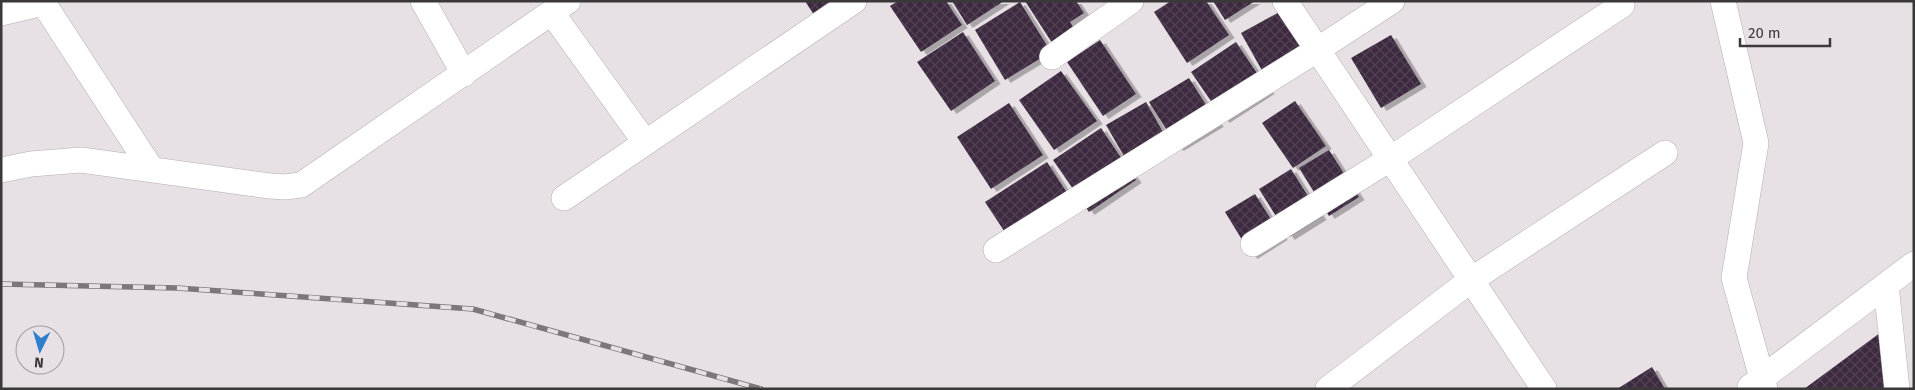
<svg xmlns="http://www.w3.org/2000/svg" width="1915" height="390" font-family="'Fira Sans',sans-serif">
  <defs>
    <pattern id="building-cross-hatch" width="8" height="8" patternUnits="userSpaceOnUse" patternTransform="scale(1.25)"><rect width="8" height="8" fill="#3d2b3f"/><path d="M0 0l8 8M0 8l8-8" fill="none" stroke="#514253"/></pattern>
    <filter id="shadow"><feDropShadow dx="5.5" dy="3" stdDeviation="0" flood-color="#0004"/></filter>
  </defs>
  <rect width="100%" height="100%" fill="#e7e0e4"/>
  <path fill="url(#building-cross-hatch)" filter="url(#shadow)" d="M805,1H834L814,15Z
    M898,1H946L962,25L921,52L890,6Z
    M952,1H1004L967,25Z
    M1025,1H1076L1084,13L1070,22L1078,35L1056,49Z
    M1171,1H1206L1229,35L1187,63L1154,12Z
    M1213,1H1255L1225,20Z
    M1020,2L1051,52L1005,80L975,30Z
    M1283,10L1311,59L1269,83L1241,33Z
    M963,32L995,81L951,111L917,62Z
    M1391,35L1421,84L1381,108L1351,58Z
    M1100,40L1136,94L1103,116L1067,62Z
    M1236,42L1269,91L1224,120L1191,72Z
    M1061,71L1097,121L1054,150L1019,100Z
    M1189,78L1218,124L1178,148L1149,102Z
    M1295,101L1326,146L1293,168L1262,123Z
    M1146,102L1172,148L1132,170L1106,125Z
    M1009,103L1043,155L991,189L957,137Z
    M1101,128L1136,180L1089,212L1053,160Z
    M1329,150L1359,197L1329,216L1299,168Z
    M1047,162L1075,205L1014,246L985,202Z
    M1291,169L1321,217L1289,237L1259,189Z
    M1255,194L1282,237L1252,256L1225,212Z
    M1884,330L1890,389H1804Z
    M1652,367L1665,389H1617Z"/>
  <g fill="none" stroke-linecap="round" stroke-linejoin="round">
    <g stroke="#b5aeb2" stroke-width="26">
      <path id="street" d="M42,1L152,170
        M423,1L464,74
        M1285,1L1544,389
        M1723,1L1756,143L1734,278L1765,389
        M1,13L43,3
        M552,13L645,142
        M1052,57L1131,1
        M1,170L31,164L81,160L270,186L285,187L301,185L568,1
        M564,198L854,1
        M1253,244L1390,159L1622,5
        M996,250L1317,50L1392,1
        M1886,285L1897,389
        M1750,387L1914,264
        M1328,389L1471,280L1665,153"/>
    </g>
    <use href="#street" stroke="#fff" stroke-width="25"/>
    <g stroke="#7c777a" stroke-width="5.5">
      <path id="rail" d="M1,284L177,288L473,309L761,389"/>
    </g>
    <use href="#rail" stroke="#e7e0e4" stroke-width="4" stroke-dasharray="11" stroke-linecap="butt"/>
  </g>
  <rect width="1915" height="390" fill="none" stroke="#3b383a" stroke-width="5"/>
  <g transform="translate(40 350) rotate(185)"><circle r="24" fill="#e7e0e4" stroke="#a29da0"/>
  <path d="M0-4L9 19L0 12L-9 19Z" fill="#2d7fce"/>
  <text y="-8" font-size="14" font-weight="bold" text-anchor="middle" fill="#3b383a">N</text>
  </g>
  <path d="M1740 38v8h90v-8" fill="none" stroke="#3b383a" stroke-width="2.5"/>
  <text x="1748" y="38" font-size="15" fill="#3b383a" stroke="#e7e0e4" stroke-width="4" paint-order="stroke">20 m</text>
</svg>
